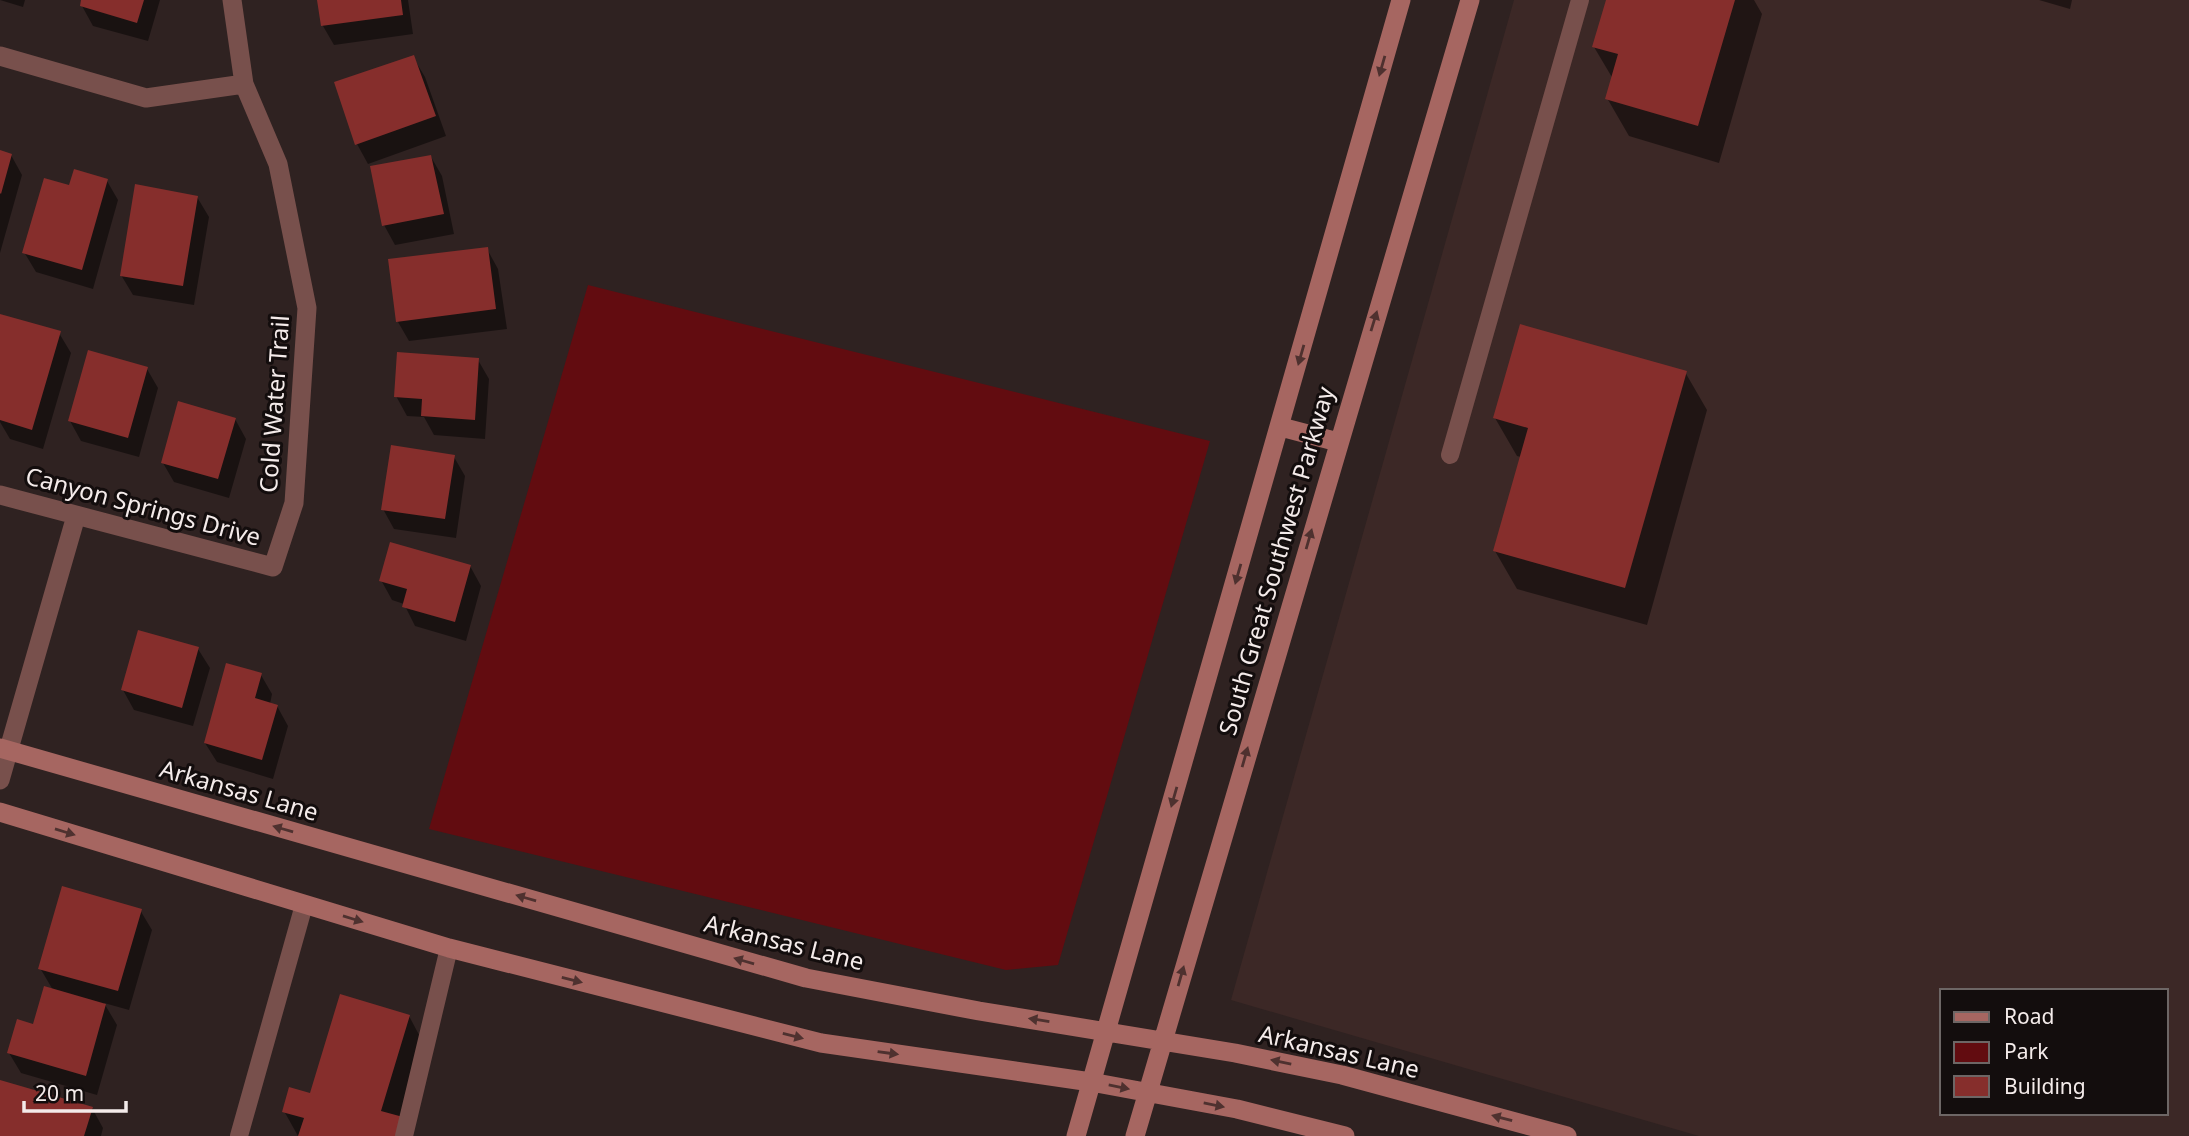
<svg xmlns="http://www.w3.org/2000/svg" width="2189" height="1136" font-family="'Noto Sans',sans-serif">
  <rect width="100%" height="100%" fill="#2f2221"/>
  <path fill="#3c2826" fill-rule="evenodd" d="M1514,0H2189V1136H1699L1231,1000ZM1942,991H2166V1113H1942Z"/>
  <path fill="#620c10" d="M588,285L1210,441L1058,965L1006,970L429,829Z"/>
  <path fill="#0007" d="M0,0H25L23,7Z
    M83,0H160L148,41L93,26L82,6Z
    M319,0H408L413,34L334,45L323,26Z
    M1608,0H1754L1762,14L1719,163L1629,136L1607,98L1613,79L1594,47Z
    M2039,0H2072L2070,9Z
    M413,57L425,77L446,136L368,164L357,144Z
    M0,152L11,155L22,175L0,253Z
    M431,157L442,176L454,234L395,245L384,225Z
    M107,181L118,200L93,289L36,272L24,252L71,188Z
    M197,197L209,217L194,305L133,295L121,275Z
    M487,249L498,269L507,329L409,341L398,322Z
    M0,316L59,333L71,353L43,449L10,439L0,422Z
    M478,360L489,379L485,439L434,435L424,417L407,416L396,396Z
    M147,369L158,388L139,457L81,441L70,421Z
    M1685,372L1707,410L1647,625L1517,589L1495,551L1521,457L1517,456L1495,418Z
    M235,419L246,439L229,498L174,482L163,463Z
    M454,457L465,476L456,538L394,529L383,509Z
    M470,566L481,586L466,641L415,626L404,604L392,600L381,580Z
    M198,649L210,668L193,726L134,710L123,690Z
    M261,675L272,694L270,704L277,706L288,726L273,779L217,762L205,743Z
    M140,910L152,930L129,1010L104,1003L117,1025L97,1095L21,1073L9,1053L34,1026L53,990L40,968Z
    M409,1016L425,1046L403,1121L298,1136L284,1111L311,1095Z
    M0,1082L92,1108L103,1128L101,1136H0Z"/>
  <path fill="#862e2c" d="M81,0H144L137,23L80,6Z
    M317,0H401L403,15L321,26Z
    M1606,0H1735L1698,126L1605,99L1618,54L1592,47Z
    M414,55L436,116L355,145L334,82Z
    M0,150L12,154L1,194L0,193Z
    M431,155L444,214L382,226L370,166Z
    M74,169L108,179L82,270L22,253L44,178L69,185Z
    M135,184L198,196L183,286L120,276Z
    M488,247L496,309L396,322L388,259Z
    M0,314L61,331L32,430L0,420Z
    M1520,324L1687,371L1625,588L1493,551L1528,428L1493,418Z
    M88,350L148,367L128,438L68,421Z
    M397,352L479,358L475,420L421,416L422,399L394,397Z
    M178,401L236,418L218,479L161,463Z
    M391,445L455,455L445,519L381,510Z
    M390,542L471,565L455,622L402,607L407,589L379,581Z
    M138,630L199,647L182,708L121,690Z
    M226,663L262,673L255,698L278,705L262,760L204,743Z
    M62,886L142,909L118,991L38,969Z
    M44,986L106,1004L86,1076L7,1053L17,1019L33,1024Z
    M340,994L410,1015L381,1111L403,1117L397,1136H298L304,1118L282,1112L289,1087L310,1093Z
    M0,1080L93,1107L84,1136H0Z"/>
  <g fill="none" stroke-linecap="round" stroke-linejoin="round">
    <path stroke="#78504c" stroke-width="18" d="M1450,455L1580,0
      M239,1136L304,905
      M404,1136L449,948"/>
    <path stroke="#78504c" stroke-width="19" d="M0,56L146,98L244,84
      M0,495L273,567L294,503L307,308L278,164L244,84L232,0
      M0,780L76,516"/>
    <path stroke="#a66661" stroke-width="19" d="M1281,427L1338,442
      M0,748L806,978L979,1011L1235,1053L1342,1075L1567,1136
      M0,812L449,948L821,1043L1091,1082L1237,1109L1345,1136
      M1076,1136L1401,0
      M1135,1136L1470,0"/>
  </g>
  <defs><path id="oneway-solid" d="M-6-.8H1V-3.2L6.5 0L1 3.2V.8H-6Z" transform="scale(1.75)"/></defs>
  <g fill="#4e312f">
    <use href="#oneway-solid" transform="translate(1382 66) rotate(106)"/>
    <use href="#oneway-solid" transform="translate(1374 321) rotate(-73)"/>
    <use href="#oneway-solid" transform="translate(1301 355) rotate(106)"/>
    <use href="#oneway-solid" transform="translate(1309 539) rotate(-74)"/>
    <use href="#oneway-solid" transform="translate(1238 574) rotate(106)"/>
    <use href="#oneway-solid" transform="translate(1245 757) rotate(-74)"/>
    <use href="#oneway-solid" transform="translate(1174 797) rotate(106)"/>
    <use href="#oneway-solid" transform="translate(283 829) rotate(-164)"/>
    <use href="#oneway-solid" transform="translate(65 832) rotate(17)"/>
    <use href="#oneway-solid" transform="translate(526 898) rotate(-164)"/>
    <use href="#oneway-solid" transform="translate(353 919) rotate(17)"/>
    <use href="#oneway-solid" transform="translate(744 961) rotate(-164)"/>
    <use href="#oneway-solid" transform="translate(1181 976) rotate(-74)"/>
    <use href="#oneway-solid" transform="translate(572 980) rotate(14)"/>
    <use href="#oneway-solid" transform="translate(1039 1020) rotate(-171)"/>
    <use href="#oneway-solid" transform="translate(793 1036) rotate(14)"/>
    <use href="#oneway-solid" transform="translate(888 1053) rotate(8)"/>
    <use href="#oneway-solid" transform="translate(1281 1062) rotate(-168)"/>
    <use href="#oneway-solid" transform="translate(1119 1087) rotate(11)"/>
    <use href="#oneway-solid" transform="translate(1214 1105) rotate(11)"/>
    <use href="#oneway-solid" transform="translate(1502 1118) rotate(-165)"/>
  </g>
  <g text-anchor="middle" stroke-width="6" stroke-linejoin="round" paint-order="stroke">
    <g font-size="24" fill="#f4ebea" stroke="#130d0d">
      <text transform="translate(275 404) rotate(-86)" y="8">Cold Water Trail</text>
      <text transform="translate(143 507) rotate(15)" y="8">Canyon Springs Drive</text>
      <text transform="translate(1277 561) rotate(-74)" y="8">South Great Southwest Parkway</text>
      <text transform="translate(239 791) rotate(16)" y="8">Arkansas Lane</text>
      <text transform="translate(784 943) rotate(14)" y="8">Arkansas Lane</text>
      <text transform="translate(1339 1052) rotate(13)" y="8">Arkansas Lane</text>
    </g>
  </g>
  <rect x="1940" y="989" width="228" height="126" fill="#130d0d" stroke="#6d6665" stroke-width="2"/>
  <rect x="1954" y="1012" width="35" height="10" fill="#a66661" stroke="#6d6665" stroke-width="2"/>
  <text x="2004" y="1024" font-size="21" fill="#f4ebea">Road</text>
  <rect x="1954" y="1042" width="35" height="21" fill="#620c10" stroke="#6d6665" stroke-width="2"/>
  <text x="2004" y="1059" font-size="21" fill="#f4ebea">Park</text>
  <rect x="1954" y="1076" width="35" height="21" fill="#862e2c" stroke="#6d6665" stroke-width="2"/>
  <text x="2004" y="1094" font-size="21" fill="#f4ebea">Building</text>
  <path d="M24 1101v10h102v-10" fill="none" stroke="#f4ebea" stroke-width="3.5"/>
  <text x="35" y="1101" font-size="21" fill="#f4ebea" stroke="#130d0d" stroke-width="5" paint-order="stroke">20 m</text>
</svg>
